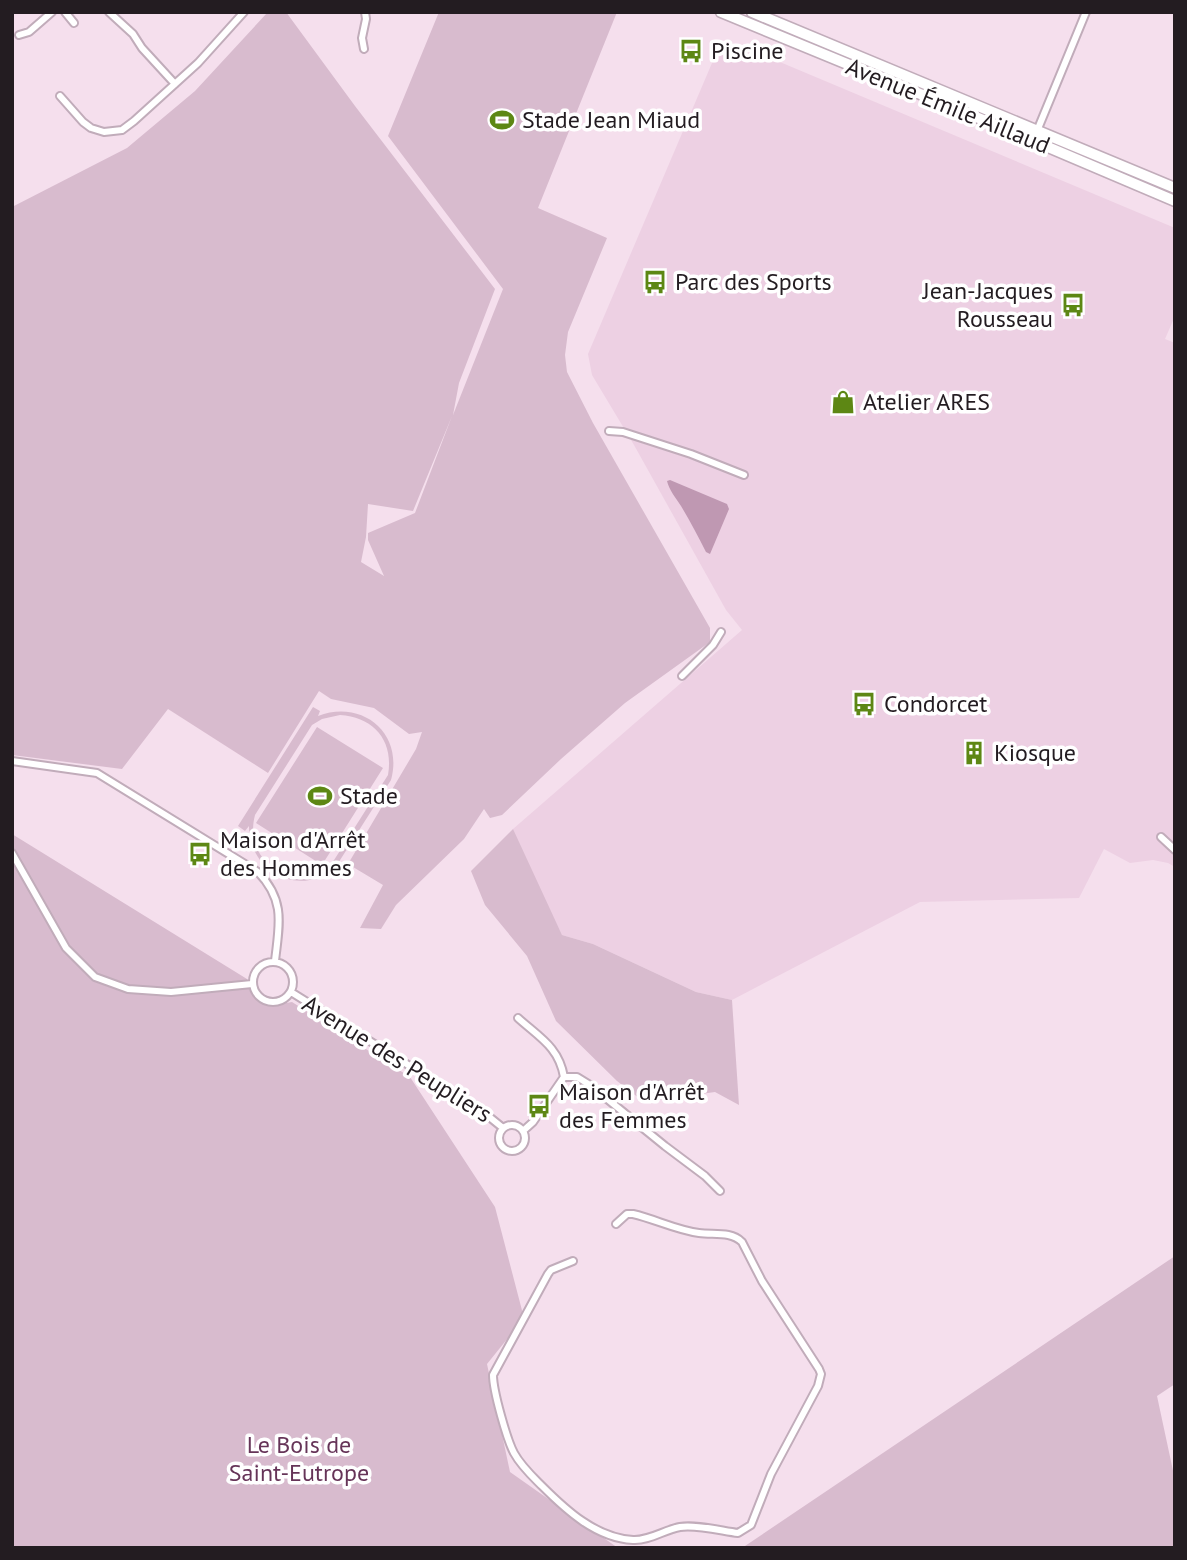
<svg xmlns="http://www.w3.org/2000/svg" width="1187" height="1560" font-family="'PT Sans',sans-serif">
  <rect width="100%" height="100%" fill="#f5dfed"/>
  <path fill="#edd0e3" d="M742,46L1175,228V316L1165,339L1175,343V867L1168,863L1153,860L1130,863L1104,849L1079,898L920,902L732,1000L696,992L593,944L562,935L513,838V829L742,630L726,610L634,445L592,375L588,354L715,56Z"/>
  <path fill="#d8bbce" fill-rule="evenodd" d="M286,12L355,106L495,289L459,383L453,415L503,289L388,136L439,12H617L538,208L607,238L568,332L565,355L567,372L593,423L710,628V642L625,703L561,759L502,815L490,818L484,809L464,839L396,905L381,929L360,928L383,885L348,864L416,749L422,732L409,734L374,708L331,699L319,691L268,773L168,709L122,769L12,755V207L127,148L195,91L267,13ZM452,416L415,513L368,533V540L384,576L361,562L366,537L368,504L413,511Z
    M313,707L320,711L318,716C362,699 404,733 391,780L335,868C299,898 249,872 249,826L245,831L238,826ZM340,715C374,717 394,741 388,775L329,868C290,891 243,861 255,815L312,725L322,719Z
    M317,727L383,768L322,865L256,823Z
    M513,829L562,935L593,944L696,992L732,1000L739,1105L715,1092L644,1102L617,1081L556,1021L527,956L485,905L471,871Z
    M12,834L247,979L253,996L269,1006L292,1002L410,1077L495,1207L524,1318L487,1364L510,1472L618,1548H12Z
    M1175,1256V1384L1157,1396L1175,1480V1548H742Z"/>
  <path fill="#bf98b2" d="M670,480L727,504L729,509L710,554L706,552C698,536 690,521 681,506C676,498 669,490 667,481Z"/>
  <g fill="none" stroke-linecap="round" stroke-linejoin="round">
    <g stroke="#c1acba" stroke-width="10">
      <path id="minor" d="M65,12L74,23
        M109,12L133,34L142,48L175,84
        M19,35L29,32L52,12
        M364,49L362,38L366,19L365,12
        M60,96L83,122L91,128L104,132L122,130L134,121L198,63L244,12
        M1037,131L1086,12
        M609,431L623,432L691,454L744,475
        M682,676L713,645L721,632
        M12,761L97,773L258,872C286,901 279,925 275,961
        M1161,837L1175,850
        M12,853L66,948L95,977L128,989L171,992L252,984
        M253 982a20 20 0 1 1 40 0a20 20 0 1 1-40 0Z
        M291,992L482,1111L503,1128
        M518,1018C539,1037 559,1047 564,1077
        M564,1077H577L590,1085L665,1146L705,1176L720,1191
        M499 1138a13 13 0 1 1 26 0a13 13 0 1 1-26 0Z
        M523,1131L533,1122L564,1077
        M573,1261L551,1270L548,1274L493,1375C493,1391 507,1440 514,1453C521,1466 532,1476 542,1486C566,1510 596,1538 633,1540C649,1541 664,1530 680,1527C695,1524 722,1531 738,1533L751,1525L771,1474L818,1386L821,1374L819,1369L762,1281L742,1242C731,1231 714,1235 699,1233C676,1230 655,1219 633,1214H627L616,1224"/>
    </g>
    <g stroke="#c1acba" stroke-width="13">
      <path id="primary" d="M721,12L1015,133L1175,201
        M752,12L1175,188"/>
    </g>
    <use href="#minor" stroke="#fff" stroke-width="6"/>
    <use href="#primary" stroke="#fff" stroke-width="10"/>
  </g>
  <defs>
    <g id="bus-bare" transform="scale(1.89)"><path d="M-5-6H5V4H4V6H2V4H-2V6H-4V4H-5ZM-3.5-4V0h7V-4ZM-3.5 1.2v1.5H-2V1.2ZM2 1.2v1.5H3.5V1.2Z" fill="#5d8714" stroke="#fff" stroke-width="2.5" paint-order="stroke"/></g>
    <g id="stadium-bare" transform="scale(1.89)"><path d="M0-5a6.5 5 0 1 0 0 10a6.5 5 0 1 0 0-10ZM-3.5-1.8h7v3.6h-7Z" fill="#5d8714" stroke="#fff" stroke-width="2.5" paint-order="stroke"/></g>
    <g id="shop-bare" transform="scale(1.89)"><path d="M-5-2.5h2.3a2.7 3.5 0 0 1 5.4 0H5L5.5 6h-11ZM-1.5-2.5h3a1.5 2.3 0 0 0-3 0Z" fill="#5d8714" stroke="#fff" stroke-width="2.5" paint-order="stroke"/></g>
    <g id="building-bare" transform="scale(1.89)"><path d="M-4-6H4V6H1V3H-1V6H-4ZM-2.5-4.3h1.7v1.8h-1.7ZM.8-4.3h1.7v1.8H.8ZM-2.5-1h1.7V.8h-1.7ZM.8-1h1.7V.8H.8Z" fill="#5d8714" stroke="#fff" stroke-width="2.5" paint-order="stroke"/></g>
  </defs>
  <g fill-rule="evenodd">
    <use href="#bus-bare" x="691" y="51"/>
    <use href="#stadium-bare" x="502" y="120"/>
    <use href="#bus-bare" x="655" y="282"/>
    <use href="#bus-bare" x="1073" y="305"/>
    <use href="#shop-bare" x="843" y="402"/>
    <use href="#bus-bare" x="864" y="704"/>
    <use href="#building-bare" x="974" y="753"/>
    <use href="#stadium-bare" x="320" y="796"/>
    <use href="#bus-bare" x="200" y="854"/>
    <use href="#bus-bare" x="539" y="1106"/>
  </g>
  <g text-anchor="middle" stroke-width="7" stroke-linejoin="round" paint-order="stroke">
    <g font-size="24" fill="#231c21" stroke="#fff" text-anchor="start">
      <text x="711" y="59">Piscine</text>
      <text x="522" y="128">Stade Jean Miaud</text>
      <text x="675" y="290">Parc des Sports</text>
      <text x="1053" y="299" text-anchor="end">Jean-Jacques<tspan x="1053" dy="28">Rousseau</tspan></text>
      <text x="863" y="410">Atelier ARES</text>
      <text x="884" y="712">Condorcet</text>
      <text x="994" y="761">Kiosque</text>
      <text x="340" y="804">Stade</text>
      <text x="220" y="848">Maison d'Arrêt<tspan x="220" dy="28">des Hommes</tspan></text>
      <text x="559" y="1100">Maison d'Arrêt<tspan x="559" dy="28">des Femmes</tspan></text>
    </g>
    <g font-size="24" fill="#231c21" stroke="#fff">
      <text transform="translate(948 106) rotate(22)" y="8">Avenue Émile Aillaud</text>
      <text transform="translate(397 1059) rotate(32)" y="8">Avenue des Peupliers</text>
    </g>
    <g font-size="24" fill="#663458" stroke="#fff">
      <text x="299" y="1453">Le Bois de<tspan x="299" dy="28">Saint-Eutrope</tspan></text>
    </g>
  </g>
  <rect width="1187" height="1560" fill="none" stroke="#231c21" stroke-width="28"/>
</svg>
